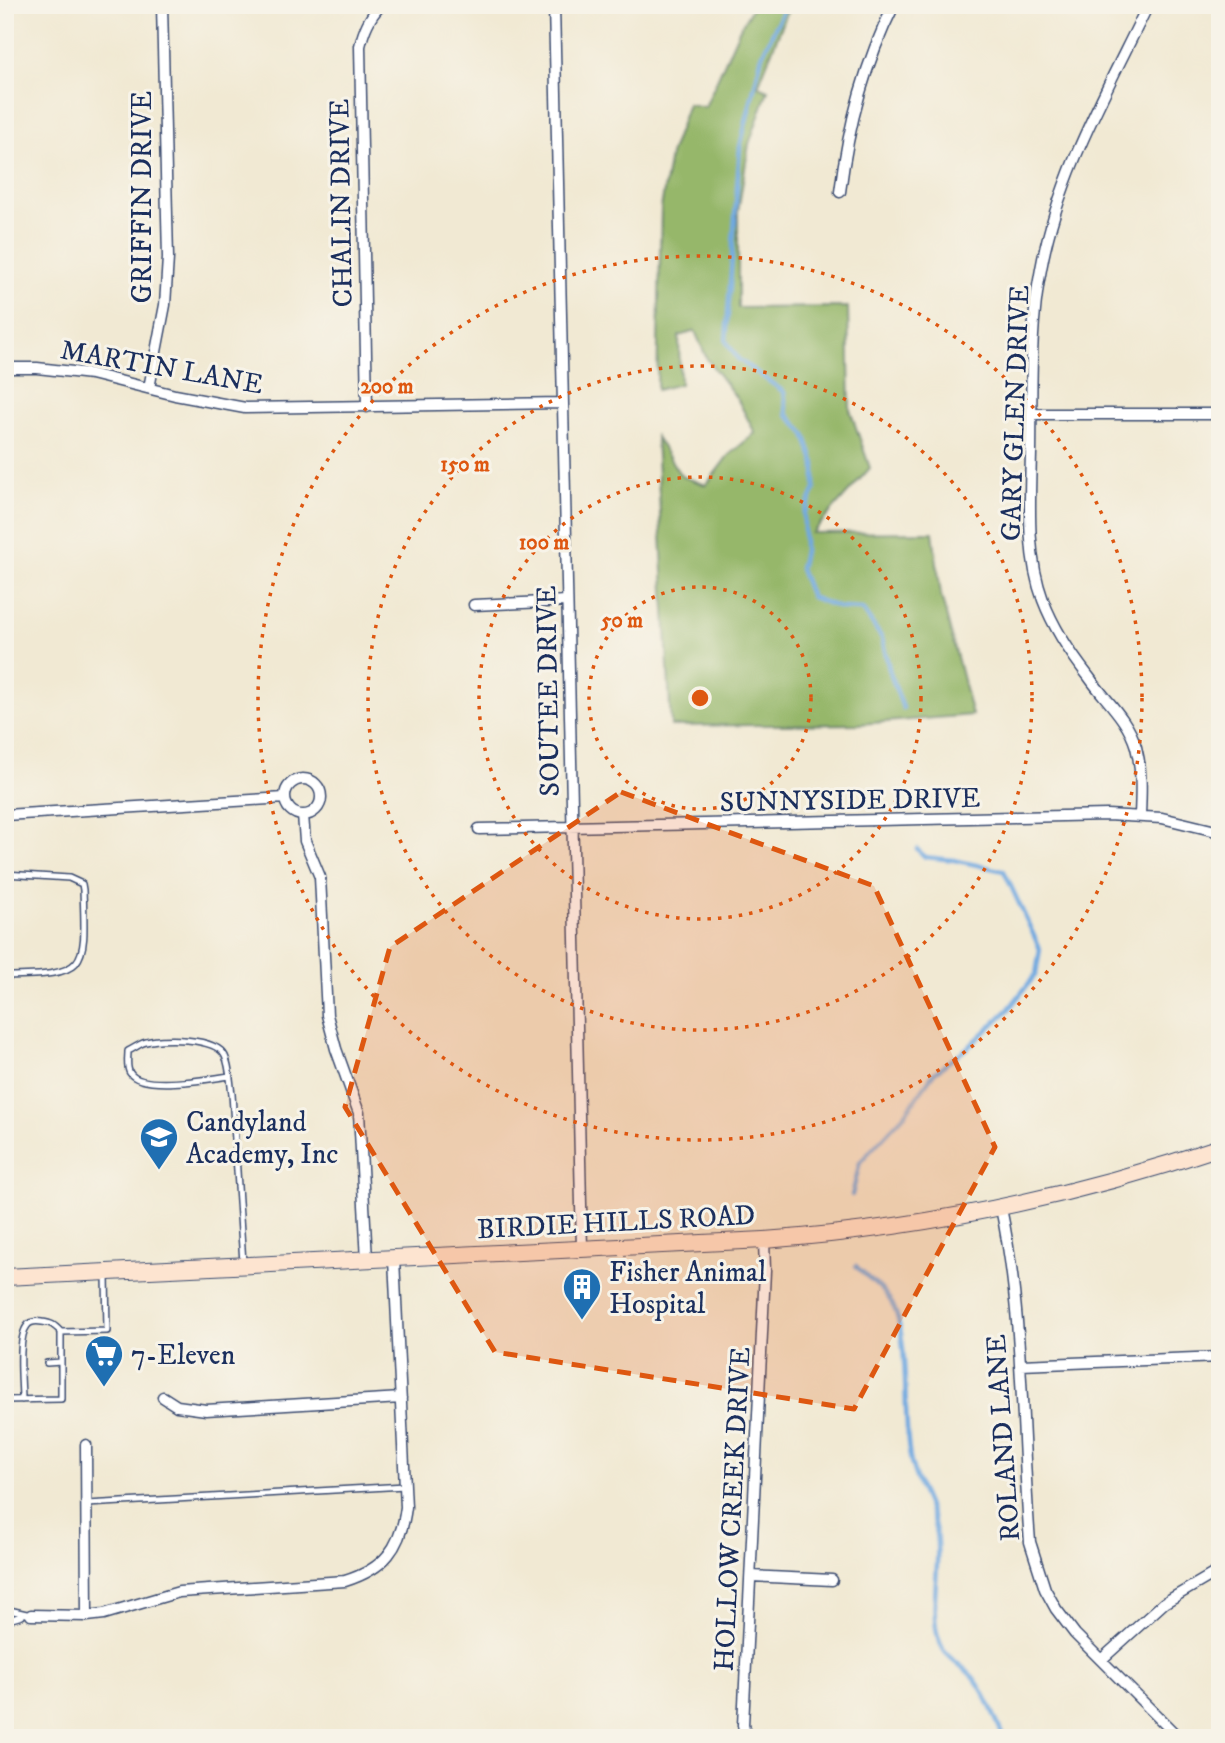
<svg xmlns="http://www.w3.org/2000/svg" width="1225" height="1743" font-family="'IM FELL DW Pica',serif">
  <rect width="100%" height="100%" fill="#f7f3e8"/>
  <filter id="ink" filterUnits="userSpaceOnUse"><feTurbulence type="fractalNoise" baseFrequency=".0143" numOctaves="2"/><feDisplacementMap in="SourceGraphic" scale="14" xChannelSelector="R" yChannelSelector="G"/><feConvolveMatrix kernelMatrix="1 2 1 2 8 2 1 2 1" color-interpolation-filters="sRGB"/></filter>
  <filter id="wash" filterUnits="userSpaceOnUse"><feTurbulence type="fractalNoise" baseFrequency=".00686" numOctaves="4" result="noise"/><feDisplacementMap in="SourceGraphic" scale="28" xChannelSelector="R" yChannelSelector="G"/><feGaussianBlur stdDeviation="1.57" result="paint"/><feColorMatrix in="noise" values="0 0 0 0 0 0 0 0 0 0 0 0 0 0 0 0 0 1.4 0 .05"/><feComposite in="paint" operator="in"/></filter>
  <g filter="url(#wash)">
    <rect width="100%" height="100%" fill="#f1e9d3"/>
    <path fill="#96b76b" stroke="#587364" stroke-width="2" d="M754,5H790L758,86L768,90L749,144L738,211V308L848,307L850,410L870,468L812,533L933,532L941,595L972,715L859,724L671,726L656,437L681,476L706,485L728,456L755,433L738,400L707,359L695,331L679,336L680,384L657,390L661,208L670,155L688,104L705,107L740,28Z"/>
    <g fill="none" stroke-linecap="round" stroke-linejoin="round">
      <path stroke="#70a9e0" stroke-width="4.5" d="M786,5L762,55L740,147L726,341L738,359L784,392L787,414L805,434L815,464V489L804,514V551L800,569L811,597L840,608L862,609L882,638L890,673L903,708
        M852,1195L860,1162L905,1114L934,1073L971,1045L1008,1010L1036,974L1040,949L1004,871L954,860L925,857L917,849
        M856,1266C867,1278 882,1287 890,1300C911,1333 902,1416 910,1457C915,1488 936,1511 937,1543C939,1572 931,1604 937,1633C944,1663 962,1661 976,1681C988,1697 995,1719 1004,1738"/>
    </g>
  </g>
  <g filter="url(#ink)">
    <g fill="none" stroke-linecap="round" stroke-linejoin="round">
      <g stroke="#3b4b70" stroke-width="8">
        <path id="lane" d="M5,874L69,878L82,884L83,890C86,969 88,975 5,976
          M229,1076C210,1079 141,1091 130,1073C126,1067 128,1059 128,1051C133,1049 138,1045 143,1043C160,1037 216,1037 225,1056C230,1066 230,1082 232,1094L243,1263
          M47,1363L61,1362
          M5,1400L61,1399V1332L107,1331L106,1275
          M22,1400C22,1384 17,1338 27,1326C30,1321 36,1321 42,1322C52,1323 54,1325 61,1332
          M87,1504L405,1486
          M5,1609L31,1615
          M5,1621L22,1616"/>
      </g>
      <g stroke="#3b4b70" stroke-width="13">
        <path id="street" d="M554,5L582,1249
          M840,192C848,126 864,65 894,5
          M5,368H37L91,374L175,395L245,408L562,403
          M149,388L165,305L168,258L162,5
          M367,407L360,46C364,30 369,17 381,5
          M1032,414H1220
          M474,605L567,601
          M285 797a18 18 0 1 1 36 0a18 18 0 1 1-36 0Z
          M5,815L285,798
          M303,815L305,841L320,877L327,1015L336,1049L359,1113L367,1260
          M1140,815C1141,792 1142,769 1136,747C1128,719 1105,700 1089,677C1070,653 1054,629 1043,600C1026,555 1030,501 1031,453C1032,392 1029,329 1041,269C1058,175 1107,90 1148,5
          M479,829L1107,815L1162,818L1220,832
          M1001,1208C1024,1318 1021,1431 1030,1542L1045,1589L1056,1609L1075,1634L1179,1738
          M1021,1365L1220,1357
          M163,1397L177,1406L206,1410L401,1398
          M86,1445L87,1616
          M751,1576L832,1580
          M31,1615L87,1616L104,1614L179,1592L345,1581C384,1569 401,1548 406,1507L394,1259
          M1101,1660L1164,1603L1220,1570
          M746,1738L743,1725L765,1271L764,1240"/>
      </g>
      <g stroke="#3b4b70" stroke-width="18">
        <path id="secondary" d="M5,1277L764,1240C922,1229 1070,1198 1220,1147"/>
      </g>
      <use href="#lane" stroke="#fff" stroke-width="5"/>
      <use href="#street" stroke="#fff" stroke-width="10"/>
      <use href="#secondary" stroke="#fde4d0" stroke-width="16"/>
    </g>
  </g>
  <path fill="#de5710" fill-opacity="0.2" stroke="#de5710" stroke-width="5" stroke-dasharray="14 9" stroke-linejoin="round" d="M621,792L874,886L995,1147L854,1409L495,1352L345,1107L390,947Z"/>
  <g fill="none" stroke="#de5710" stroke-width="3.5" stroke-dasharray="3.5 7">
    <circle cx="700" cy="698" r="111"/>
    <circle cx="700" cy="698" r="221"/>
    <circle cx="700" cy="698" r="332"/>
    <circle cx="700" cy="698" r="442"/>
  </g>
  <defs>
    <g id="school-pin" transform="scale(2.0125)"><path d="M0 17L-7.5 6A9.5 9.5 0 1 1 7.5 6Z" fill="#1f6fb2" stroke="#f7f3e8"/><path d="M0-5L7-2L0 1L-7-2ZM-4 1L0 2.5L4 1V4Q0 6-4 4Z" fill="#fff"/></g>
    <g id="building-pin" transform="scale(2.0125)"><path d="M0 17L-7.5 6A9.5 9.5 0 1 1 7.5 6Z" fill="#1f6fb2" stroke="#f7f3e8"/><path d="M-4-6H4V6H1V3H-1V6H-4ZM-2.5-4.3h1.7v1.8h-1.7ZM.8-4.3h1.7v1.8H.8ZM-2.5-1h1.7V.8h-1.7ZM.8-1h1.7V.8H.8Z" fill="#fff"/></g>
    <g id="supermarket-pin" transform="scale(2.0125)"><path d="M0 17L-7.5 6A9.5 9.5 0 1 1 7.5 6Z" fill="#1f6fb2" stroke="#f7f3e8"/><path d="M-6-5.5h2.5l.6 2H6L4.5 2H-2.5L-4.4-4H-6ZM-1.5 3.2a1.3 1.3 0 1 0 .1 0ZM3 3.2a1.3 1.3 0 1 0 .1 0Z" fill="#fff"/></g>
  </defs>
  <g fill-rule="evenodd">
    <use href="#school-pin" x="159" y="1137"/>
    <use href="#building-pin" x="582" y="1287"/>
    <use href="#supermarket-pin" x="104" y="1354"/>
  </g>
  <g text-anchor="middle" stroke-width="6" stroke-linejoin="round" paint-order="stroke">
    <g font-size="28" fill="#1b2f5e" stroke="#f7f3e8">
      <text transform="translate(141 197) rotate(-90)" y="10">GRIFFIN DRIVE</text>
      <text transform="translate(340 203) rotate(-91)" y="10">CHALIN DRIVE</text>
      <text transform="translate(162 366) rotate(10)" y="10">MARTIN LANE</text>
      <text transform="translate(1014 413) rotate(-88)" y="10">GARY GLEN DRIVE</text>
      <text transform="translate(547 691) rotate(-91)" y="10">SOUTEE DRIVE</text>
      <text transform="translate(850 799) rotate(-1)" y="10">SUNNYSIDE DRIVE</text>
      <text transform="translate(616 1221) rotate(-3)" y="10">BIRDIE HILLS ROAD</text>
      <text transform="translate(1002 1438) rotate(-94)" y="10">ROLAND LANE</text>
      <text transform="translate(731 1509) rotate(-87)" y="10">HOLLOW CREEK DRIVE</text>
    </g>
    <g font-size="28" fill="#1b2f5e" stroke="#f7f3e8" text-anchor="start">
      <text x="186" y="1131">Candyland<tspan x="186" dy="32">Academy, Inc</tspan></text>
      <text x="609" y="1281">Fisher Animal<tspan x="609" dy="32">Hospital</tspan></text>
      <text x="131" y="1364">7-Eleven</text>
    </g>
  </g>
  <circle cx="700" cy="698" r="10" fill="#de5710" stroke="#f7f3e8" stroke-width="3.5"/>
  <g font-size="21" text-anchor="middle" font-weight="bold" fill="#de5710" stroke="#f7f3e8" stroke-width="6" stroke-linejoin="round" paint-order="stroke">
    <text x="387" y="393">200 m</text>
    <text x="465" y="471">150 m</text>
    <text x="544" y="549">100 m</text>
    <text x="622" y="627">50 m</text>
  </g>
  <rect width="1225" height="1743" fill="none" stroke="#f7f3e8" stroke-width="28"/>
</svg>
